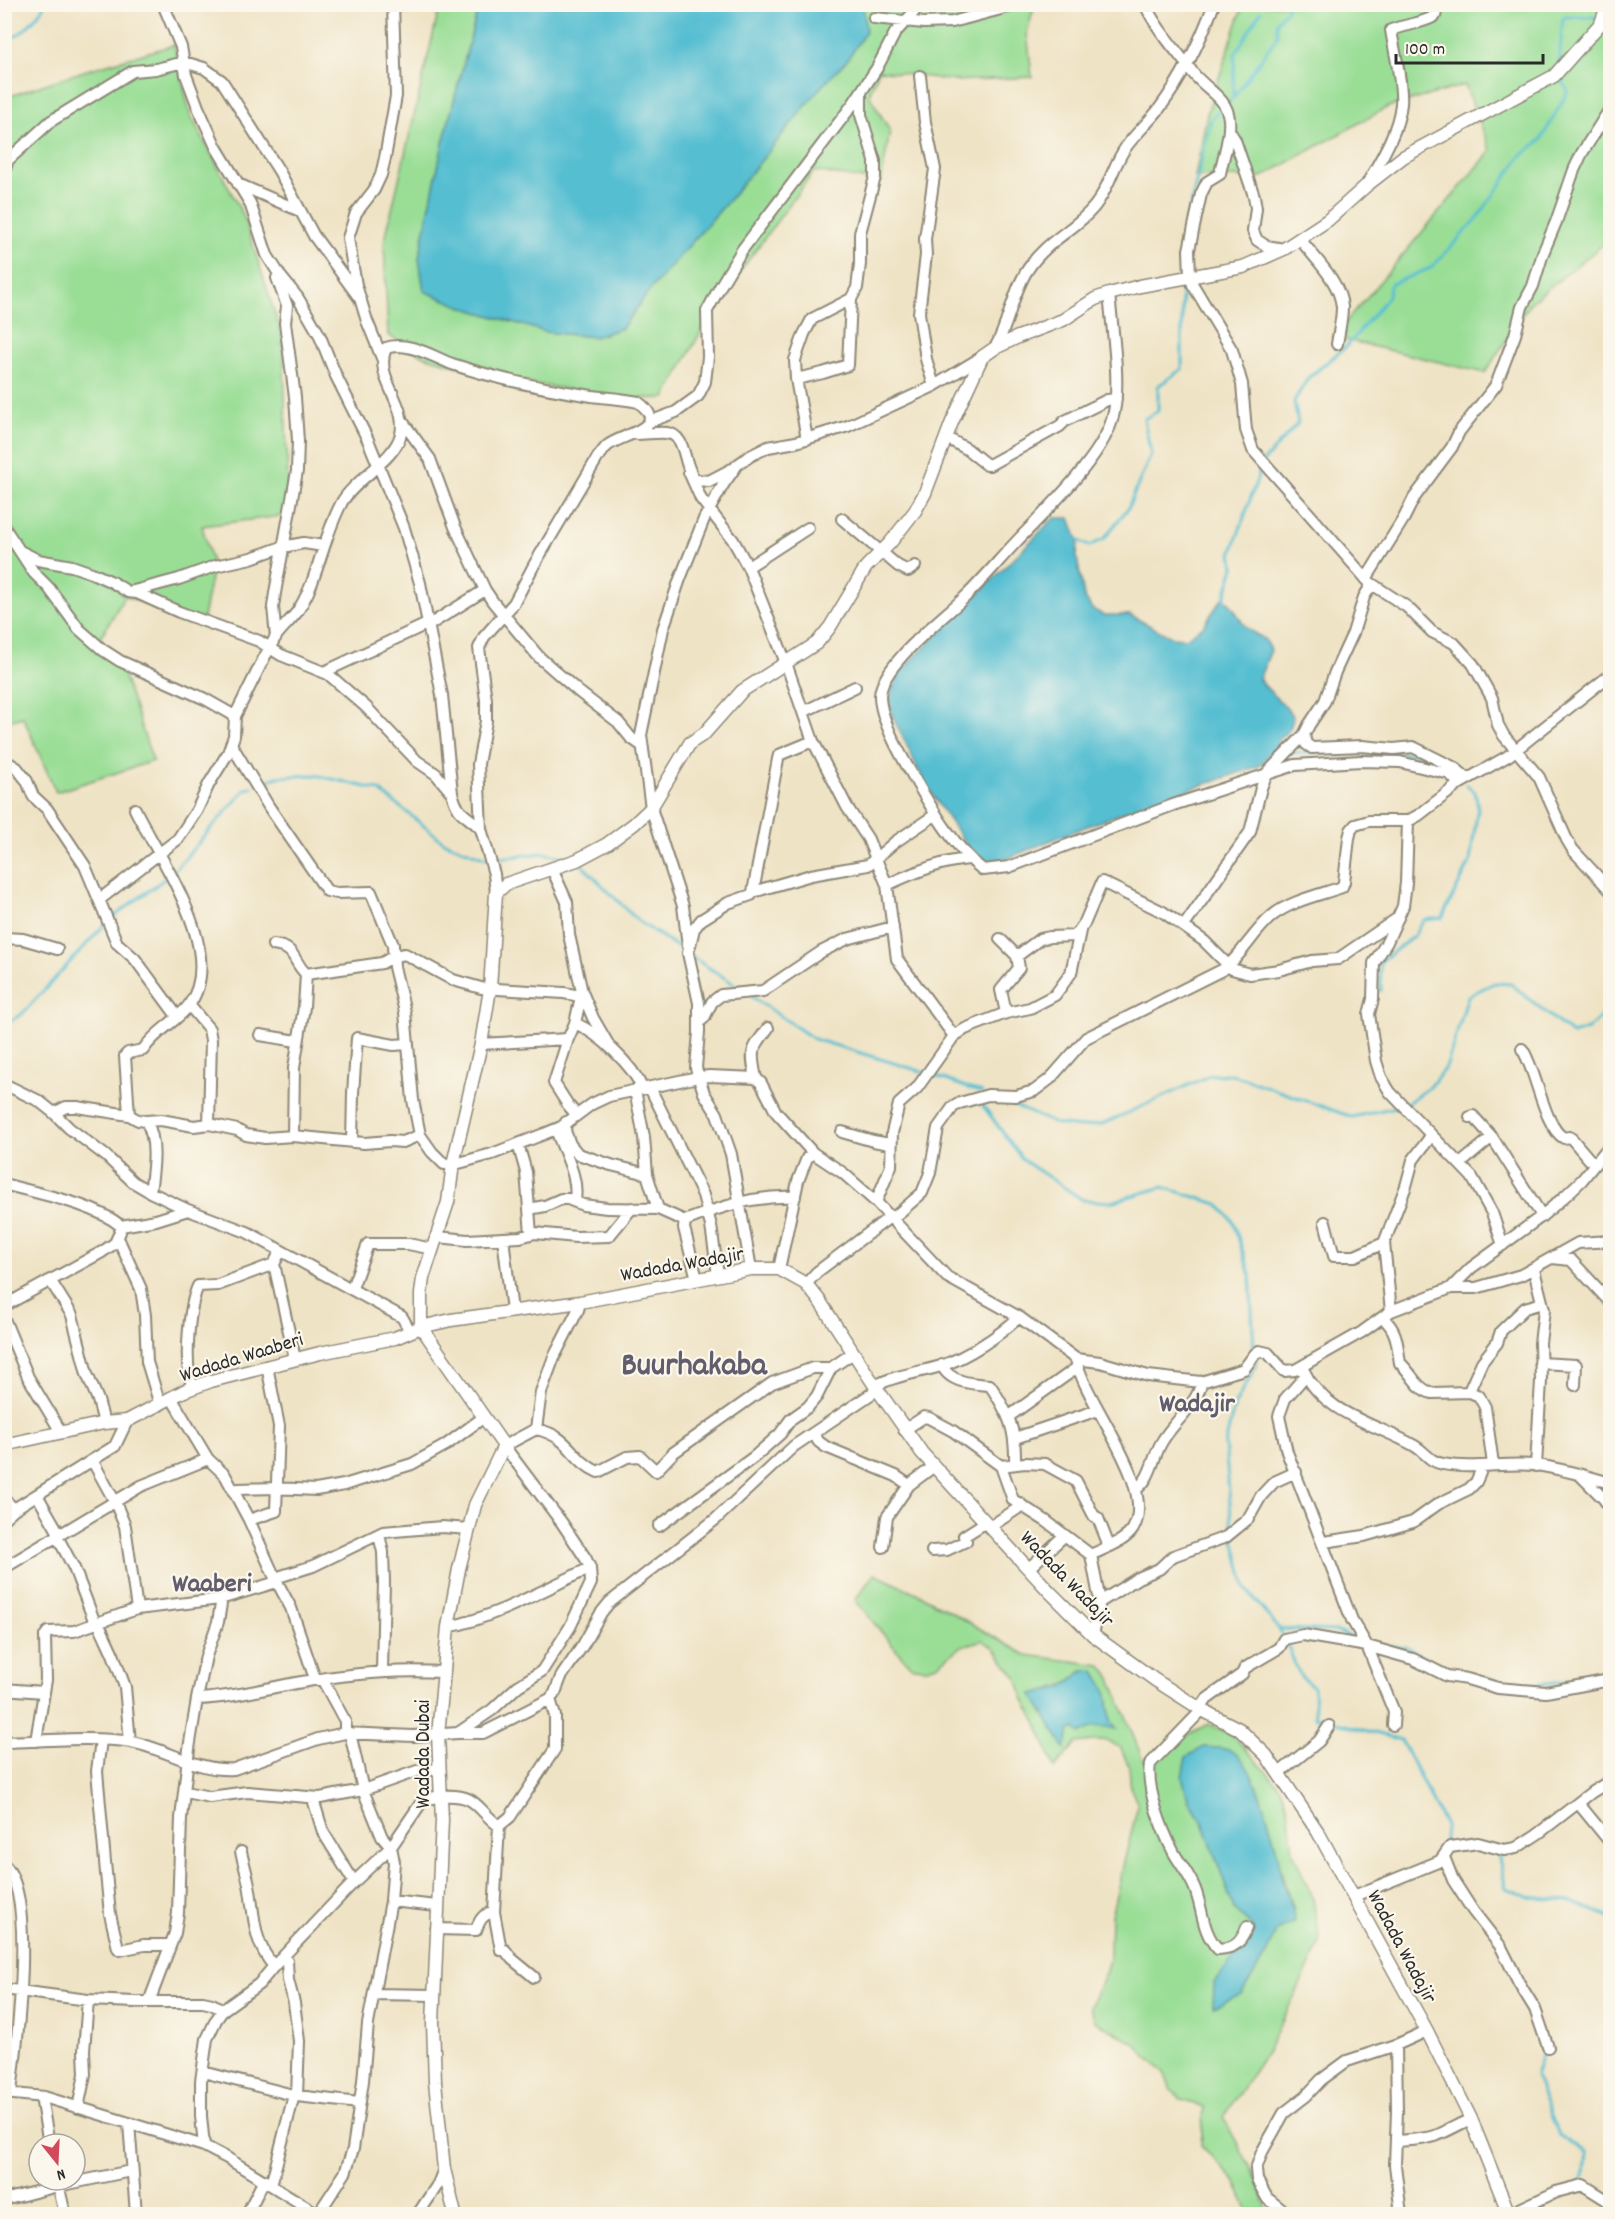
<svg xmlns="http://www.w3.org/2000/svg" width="1615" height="2219" font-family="Dekko,sans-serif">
  <rect width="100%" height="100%" fill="#fbf7ec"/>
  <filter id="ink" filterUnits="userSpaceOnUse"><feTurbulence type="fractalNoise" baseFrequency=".0167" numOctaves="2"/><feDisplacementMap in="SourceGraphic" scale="12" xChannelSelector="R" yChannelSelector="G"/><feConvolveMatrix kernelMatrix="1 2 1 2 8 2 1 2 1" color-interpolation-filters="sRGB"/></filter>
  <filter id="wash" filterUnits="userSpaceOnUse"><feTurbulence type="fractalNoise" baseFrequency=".008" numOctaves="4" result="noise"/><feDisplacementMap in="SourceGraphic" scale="24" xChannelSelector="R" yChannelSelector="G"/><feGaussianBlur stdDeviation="1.35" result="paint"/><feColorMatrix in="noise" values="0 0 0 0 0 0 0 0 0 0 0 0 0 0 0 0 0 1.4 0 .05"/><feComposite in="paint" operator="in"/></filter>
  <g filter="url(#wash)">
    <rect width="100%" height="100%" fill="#efe3c5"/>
    <path fill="#9ade96" stroke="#628460" stroke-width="1.5" fill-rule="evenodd" d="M440,5H479L443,143L419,258L424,291L465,308L546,332L594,337L622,328L650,290L729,200L821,87L847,60L863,5H1111L1034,7L1027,33L1032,77L955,81L879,70L869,95L890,131L881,182L814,171L716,304L665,398L624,399L493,377L424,356L388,335L384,243Z
      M1243,5H1610V239L1530,303L1485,373L1333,337L1491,151L1465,85L1388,107L1262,177H1195L1207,114Z
      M174,45L190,114L244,217L283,339L289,515L202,526L213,567L202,623L125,596L96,645L122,671L153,761L56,792L23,717L5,722L4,98L87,70Z
      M874,1574L921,1595L1026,1655L1101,1665L1111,1678L1143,1761L1162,1748L1209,1724L1232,1735L1279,1785L1288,1808L1293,1852L1313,1899L1320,1940L1310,1965L1266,2053L1223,2117L1258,2181L1268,2214H1250L1235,2181L1201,2145L1204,2107L1182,2100L1171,2088L1163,2072L1134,2043L1095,2021L1090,2007L1106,1971L1110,1954L1111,1916L1138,1805L1131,1789L1129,1767L1121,1748L1104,1740L1076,1743L1055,1768L1035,1719L1024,1700L1018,1680L994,1648L982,1640L960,1647L937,1665L927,1668L914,1667L902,1657L855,1600ZM1082,1671L1106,1690L1111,1721L1089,1728L1080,1733L1074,1728L1069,1731L1065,1748L1032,1694C1052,1689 1067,1686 1082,1671ZM1252,1776C1270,1819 1276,1866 1294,1909L1282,1929L1276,1931L1266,1954L1241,1994L1214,1983L1256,1930L1234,1909L1203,1822L1189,1802L1182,1777Z"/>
    <path fill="#54bed1" stroke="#40747e" stroke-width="1.5" d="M479,5H863L866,31L847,60L821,87L729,200L650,290L622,328L594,337L546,332L465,308L424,291L419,258L443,143Z
      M1054,518H1070L1078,540L1077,558L1084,597L1092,609L1103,615H1130L1171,637L1186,638L1203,626L1222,599C1235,603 1237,619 1247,628C1258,639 1263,632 1271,650L1259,679C1269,693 1284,702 1293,717L1290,729L1280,738L1276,748L1259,766C1180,793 1100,819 1023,852C1011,857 989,869 976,859C971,854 967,845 963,840C944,812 924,785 911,754C891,711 875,701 911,661Z
      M1088,1670L1095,1671L1106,1690L1111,1721L1116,1729C1101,1725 1093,1725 1080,1734L1074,1728L1069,1731L1065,1749L1032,1694C1041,1692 1052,1691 1060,1688C1071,1683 1077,1673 1088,1670Z
      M1204,1747C1215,1748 1226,1747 1235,1753C1256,1767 1272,1831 1278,1855C1280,1864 1280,1874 1283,1883C1288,1899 1294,1904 1294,1923L1276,1931L1266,1954L1241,1995L1213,2007L1214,1983L1255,1930L1234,1909L1203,1822L1189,1802L1182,1777L1186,1757Z"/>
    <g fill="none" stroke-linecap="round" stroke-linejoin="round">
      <path stroke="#54bed1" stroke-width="3" d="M4,41C21,37 37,18 45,4
        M1559,64L1563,17H1599
        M1233,97L1235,54L1261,11
        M1182,275L1183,238L1211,119L1233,98L1277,37V21L1287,9V4
        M1078,540L1089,546L1104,539L1128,508L1151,454L1144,419L1158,411V386L1182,369V282
        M1224,600L1234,567L1232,552L1263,462L1298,423L1294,401L1308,378L1348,345L1387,298L1391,284L1431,268L1476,220L1521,156L1541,140L1568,91L1559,74
        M1276,748L1283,751
        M1292,752L1313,753
        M1322,753H1385
        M1400,753H1412L1426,759
        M259,784L277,777L315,775L379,790L444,842L486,858
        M492,859L543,853L569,858
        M580,863L638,921L684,951
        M692,957L742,989
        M1381,991L1380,962L1414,936L1424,920L1442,918L1470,862L1478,807L1475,792L1466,784
        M752,997L814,1039L927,1073L982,1093
        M4,1025L22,1014L108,921L171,874L245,790L252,787
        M999,1099L1056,1124L1081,1127L1103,1124L1211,1075L1231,1074L1352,1117L1400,1106
        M979,1100L1023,1160L1083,1200L1111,1202L1163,1187L1218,1204L1233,1221L1250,1275L1254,1349
        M1406,1104L1431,1086L1447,1065L1468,996L1494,983L1511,984L1572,1034L1588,1029L1610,1008
        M1232,1528L1225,1444L1235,1404L1257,1365L1255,1359
        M1233,1535L1246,1589L1279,1629L1283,1637
        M1279,1629L1335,1631L1356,1639
        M1286,1643L1301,1677L1314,1687L1315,1717L1401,1740L1445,1826L1443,1848L1446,1850
        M1377,1644L1407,1648L1443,1668L1513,1684
        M1523,1686L1597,1677
        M1496,1852L1498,1854L1506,1888L1528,1897L1569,1901L1610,1917
        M1544,2048L1535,2076L1559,2135L1586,2154L1583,2183"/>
    </g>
  </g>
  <g filter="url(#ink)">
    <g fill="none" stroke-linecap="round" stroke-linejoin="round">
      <g stroke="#8d8778" stroke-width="14">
        <path id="minor" d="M163,4L181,47L186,75L198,107L216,147L250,203L267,255L281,277L298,298L319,334L336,376L368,440L404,528L420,583L442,695L452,793C459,818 465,812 481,829
          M1145,4C1156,29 1177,51 1193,73C1205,89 1227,97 1229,119C1231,137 1223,156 1220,174L1207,182L1201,194L1189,250L1190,276L1193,285L1232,350L1242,384L1246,430L1253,450L1369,582L1407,607L1432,632L1454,643L1473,664L1492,698L1498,725L1504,736L1539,777L1567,840L1573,850L1610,890
          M874,18L924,23L952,22L1020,4
          M920,76L925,122L935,169L925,239L926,255L919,313L926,359L934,386
          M1230,132L1235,140L1254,196L1256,208L1253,231L1257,240L1266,246L1284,249
          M4,172L8,160L51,121L133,71L156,69L184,62L204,68L222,81L279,171L314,236L361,300
          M1368,182C1381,159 1398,132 1401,104C1403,84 1394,50 1391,30C1407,24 1421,24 1435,16L1438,4
          M238,184L300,211
          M1300,239C1315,259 1340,281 1342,307C1342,319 1339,332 1337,344
          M1109,294C1112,328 1122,389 1112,420C1101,458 1045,512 1017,541C999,560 983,580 964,598C942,619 881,665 880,696C880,719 901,756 913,776C931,807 954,848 983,870L1009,867L1173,805L1295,765L1361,761L1400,762L1450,774L1459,784
          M995,348C1009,324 1012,293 1028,269C1047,240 1074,231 1094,207C1109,189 1113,165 1126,147C1136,133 1149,122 1159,109C1183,77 1200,42 1214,4
          M382,358L367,321L356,285L348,238L356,213L374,190L381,175L385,158L396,96L393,4
          M796,379L823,373L848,365L851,299
          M402,421L430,459L455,527L485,590L493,602L539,657L579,692L618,722L631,738L641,745
          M649,422L676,412L698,396L705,382L708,357L707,311L721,285L742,250L853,104L877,68L895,33L921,4
          M637,434C647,434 657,432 667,433C688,435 682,468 696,480L709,481L732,469
          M947,438L967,449L987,465H989L1060,426L1065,421L1107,400L1116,399
          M807,439L796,379L795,360L804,334L812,319L851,299L857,288L860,264V233L875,177V161L861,115V92
          M689,472L701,499L733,540L748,567L786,663L813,741L847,807L868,839L876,859L887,885L897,959L954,1036
          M842,519L898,566L908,571L915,566
          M4,527L34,573L49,588L79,629L103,650L120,661L205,699L235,716
          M20,551L38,560L72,566L92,573L112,582L128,592L137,593L179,612L259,641L281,655L328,674L366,707L417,761L436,774L452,793
          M748,567L808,528
          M1366,579L1404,518L1414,498L1452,447L1459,432L1496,385L1515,335L1522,307L1533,286L1543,253L1556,222L1574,170L1582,153L1610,109
          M1372,584L1364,597L1353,633L1335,672L1325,701L1309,725L1304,735L1306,744L1312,748L1362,746L1394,749L1413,747L1455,768L1468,779
          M130,592L179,579L215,566L251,558L282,547L304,543L323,546
          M429,625L485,590
          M276,637L273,607L275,593L297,471L298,441L295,397L285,323L287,306L277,278
          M324,672L429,623
          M803,712L855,687
          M231,744L269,807L327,891L337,893L371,892L393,945L394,967L405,1012L413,1100L420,1135L432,1152L444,1164L459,1163L492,1154L544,1134L561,1127L592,1104L609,1096L698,1077L710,1076L756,1078L761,1083L776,1112L813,1153L843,1173L876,1202L947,1277L1019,1317L1076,1359L1100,1362L1148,1376L1201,1382L1244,1369L1255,1354L1259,1351L1268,1353L1284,1371L1295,1370L1362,1332L1391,1311L1451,1288L1471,1268L1542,1216L1564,1197L1582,1180L1610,1145
          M4,760L17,768L27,781L33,796L47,809L85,866L117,943L135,959L177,1016
          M1408,821L1406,883L1403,906L1387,942L1374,963L1373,999L1369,1014L1376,1061L1381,1077L1390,1092L1472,1177L1492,1213L1503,1245
          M552,869L567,902L569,935L582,992L575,1023L568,1039L554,1083L568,1105L576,1114
          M887,885C912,873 941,861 969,859
          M753,892L778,759L779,755L813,741
          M99,900L178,839L197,810L209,784L228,753L234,736L235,716L265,656C270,649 272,643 276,636C282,628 291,620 297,612C305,600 312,584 316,571C324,548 330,524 342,502C356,478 394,461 401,434C408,403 373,378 386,348C406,340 434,357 452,364C497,379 545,389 592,396C607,398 623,399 638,402C673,428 621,434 607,446C604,449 601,454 598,457L534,565L514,603L484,637L479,648L486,700V721L478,764L481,829L494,874L496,893
          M1184,926L1250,832L1261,788L1267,773L1304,735
          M4,938L23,939L57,949
          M1000,939L1017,956L1019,968L1001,990L1006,1013
          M273,945C297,948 291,959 306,974
          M688,946L683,906L651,808L641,735L663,629L680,579L704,519L723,485L737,465L750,456L768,447L796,442L848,426L934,386L982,357
          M1017,956L1040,939L1050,937L1075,936L1085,922L1102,882L1163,912L1204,941L1232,969L1250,974L1279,970L1312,961L1338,959L1398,918
          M582,992L593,1018L608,1044
          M189,1005L209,1029L211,1040L209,1124
          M699,1022L704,1018L712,1002L721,995L763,991L821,952L847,939L893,927
          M575,1023C599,1034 632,1064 642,1088
          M260,1035L297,1041
          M481,1044L568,1039
          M1522,1049C1536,1068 1544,1128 1564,1138L1569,1137L1572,1139L1589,1159L1595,1163
          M756,1078C750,1050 751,1051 768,1028
          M4,1084L39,1101L54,1113L69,1128L106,1156L133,1182L150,1192L188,1210L247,1232L402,1317L410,1331
          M650,1088L703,1195L711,1226L718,1275
          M635,1090L644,1137L647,1174L658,1209
          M54,1113L66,1107H77L129,1115L138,1120L146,1121L161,1120L194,1126L209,1124L237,1130L246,1135L265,1138L293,1136L364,1143L390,1141L403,1142L420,1135
          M129,1115L125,1056L128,1053L143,1050C157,1029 177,1022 189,1005C228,952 158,857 135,809
          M1470,1117L1473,1116L1492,1137L1542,1216
          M146,1121C158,1140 153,1171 150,1192
          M566,1122L565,1131L570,1144L578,1154L611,1165L647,1174
          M556,1129C563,1152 579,1175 575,1200
          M842,1132L873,1141L890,1144
          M293,1136L294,1068L304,1007L306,974L382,963L394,956L405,954L453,980L481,988L564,993L580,996
          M352,1142L353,1093L357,1038L394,1045L407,1044
          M518,1144L526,1172L531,1234
          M1460,1164L1492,1137
          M4,1184C39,1194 95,1204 121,1226L156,1220L188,1210
          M876,1202L891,1166L892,1133L899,1104L917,1088L954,1036L965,1029L1006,1013L1030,1008L1055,995L1071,973L1080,931
          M529,1209L545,1206L561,1199H568L583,1205L607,1208L658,1209L685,1221C720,1207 756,1195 795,1197
          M892,1219L922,1193L930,1173L938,1128L953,1107L960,1103L988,1095L1016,1096L1034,1091L1050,1079L1086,1038L1224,969C1243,954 1253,932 1272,916C1290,901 1320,895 1342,887L1344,882L1349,838L1351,830L1355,825L1369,821H1408L1419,815L1459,784L1508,756L1610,675
          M685,1221L684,1228L697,1279
          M1325,1222L1334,1256H1355L1384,1243
          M438,1237L467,1240L520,1237L535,1233L576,1237L609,1236L632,1208
          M118,1238L141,1289L145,1315L147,1362L160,1405
          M503,1238L512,1311
          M1552,1258L1571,1260L1610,1302
          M274,1264L295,1359
          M751,1269L731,1154L717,1114L704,1093L696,1068L699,1032V1003L688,953L694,929L701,920L728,903L751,895L753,892L811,875L868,865L895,842L935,815
          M779,1269L798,1181L807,1158L813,1153
          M1534,1270L1544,1310L1540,1343L1541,1381L1536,1466
          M50,1280L72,1315L87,1374L98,1400L104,1423
          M806,1284L817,1272L890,1217
          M352,1288L368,1244H408L433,1249
          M1451,1288H1476L1521,1275L1578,1243L1610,1241
          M4,1306L102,1252L115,1243L120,1232
          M1391,1311L1384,1243L1406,1186L1413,1160L1431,1136
          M1383,1318C1398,1331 1397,1345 1400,1363C1412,1373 1416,1389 1432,1393L1470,1392
          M4,1319L28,1377L61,1432
          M1076,1359C1085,1404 1158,1486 1133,1529C1125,1542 1104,1548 1091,1555L1100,1602L1093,1635
          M1540,1363L1576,1365L1575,1385
          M942,1365C949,1383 974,1384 990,1385C1009,1414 1016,1429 1015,1464
          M1303,1369C1323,1414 1374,1423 1413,1445C1425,1451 1429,1462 1443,1464C1474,1470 1504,1462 1535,1465C1560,1468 1586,1476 1610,1483
          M1306,1375L1285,1399L1279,1416L1287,1452L1352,1620L1367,1646L1394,1712L1393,1725
          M875,1386C895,1375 918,1373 941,1366C967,1357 999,1336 1019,1317
          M193,1387C183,1367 189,1306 198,1286L218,1285L274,1264L280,1252
          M172,1399L208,1459L225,1475L249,1520L275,1578L291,1608L315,1679
          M1008,1417L1078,1367
          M536,1429C572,1437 570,1459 598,1472L627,1457L640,1456L656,1471L673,1453L772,1383L813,1368H831
          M904,1430L924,1417L929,1418L953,1431L1001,1466L1025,1463L1045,1464L1076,1481L1094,1516L1098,1518L1109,1546
          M813,1434L819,1442L826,1447L896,1476L909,1485
          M1015,1438L1098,1410
          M92,1460L115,1502L125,1526L137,1609
          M1493,1464L1485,1407L1479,1396L1470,1392V1389L1482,1362L1497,1343L1501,1331L1525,1308L1542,1303
          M1001,1466L1013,1500L1046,1521L1091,1555
          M1580,1475L1604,1499L1610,1508
          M1136,1489C1152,1479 1153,1454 1163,1440C1173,1423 1200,1401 1201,1382
          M233,1491L238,1489L276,1488L316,1490L344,1485L412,1464L446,1445L484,1417
          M37,1495L60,1535
          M4,1499L14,1509
          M4,1518L14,1509L115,1446L127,1421
          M249,1520L276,1511L279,1426L267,1366
          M659,1526L754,1457L780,1434L791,1419L808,1407L817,1396L831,1368L853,1353
          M991,1526L1017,1509L1020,1503
          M379,1535L383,1552L384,1582L382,1671
          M58,1538L74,1568L95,1623
          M1324,1542L1364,1536L1413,1522L1438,1504L1469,1489L1476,1482L1480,1473V1467
          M883,1547L887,1517L909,1485L933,1467
          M932,1551L947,1550L966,1541L964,1536L986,1522
          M4,1568L141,1486L208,1459
          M1029,1568L1064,1536
          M275,1578L313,1566L383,1532L442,1527L469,1529
          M1100,1602L1138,1578L1159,1569L1173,1556L1226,1537L1248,1519L1261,1496L1274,1482L1296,1472
          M98,1622L113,1654L125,1687L130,1742
          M448,1627C497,1617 545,1589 590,1568
          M322,1679L345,1721V1733
          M4,1689L43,1692
          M197,1699C230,1698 263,1689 296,1683C344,1674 393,1669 442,1672
          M1200,1709L1207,1699L1242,1674L1245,1668L1279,1648L1284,1639L1303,1635L1367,1646L1413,1659L1447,1676L1467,1679L1498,1688L1546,1692L1610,1680
          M1202,1710L1150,1764C1146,1789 1162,1830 1174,1853C1181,1865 1190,1876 1195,1889C1203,1910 1202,1932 1218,1949C1235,1948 1241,1943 1247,1927
          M458,1733L492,1710L518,1686L542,1671L570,1627L591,1583L590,1568L586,1559L562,1523L504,1446L536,1429L541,1392L554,1357L578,1310L580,1302
          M101,1740L97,1771L106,1873L110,1914L118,1948L120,1950L144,1945H170
          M36,1741L46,1680L45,1636L48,1632L74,1631L137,1609L220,1599L277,1582
          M4,1742C44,1741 91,1736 131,1742C165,1748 198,1772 234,1769L318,1739L345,1733L413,1736L458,1733H483L550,1699L555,1693L561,1677L583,1645L601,1613L609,1603L716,1519L794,1446L877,1390
          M1279,1773L1319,1741L1329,1726
          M185,1792L210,1797L247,1792L320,1798L363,1790L417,1771L439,1769
          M313,1799L323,1832L354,1882
          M1579,1804L1610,1842
          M241,1852C244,1865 248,1877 250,1890C254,1916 254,1945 274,1966
          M1444,1857L1453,1880L1473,1911L1501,1947L1519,1983L1535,2009L1548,2047
          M4,1865C37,1892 16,2051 11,2092
          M1354,1896L1440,1861L1450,1847L1478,1843L1504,1850L1516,1848L1539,1833L1592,1792L1610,1781
          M391,1901L437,1906
          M436,1929L476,1930C480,1919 483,1914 494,1912
          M284,1956L287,1961L288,1980L294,2003L299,2041L297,2096
          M534,1977L512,1959L505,1950H501L494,1912L499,1826L510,1817L555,1749V1716L550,1699
          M4,1989L88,2000L135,2002H203L212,2004L223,2010
          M374,1994L434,1995
          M149,2002L175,1933L178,1913L181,1818L189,1749L197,1699L206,1656L218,1622L221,1604L220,1599
          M1396,2045L1397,2111L1395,2165L1401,2214
          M203,2072L297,2096L359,2103
          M4,2093L44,2097L204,2146L227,2158L318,2214
          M44,2097L42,2103L49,2144
          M78,2108L85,2074L84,2051L88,2000
          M129,2123L136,2214
          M1396,2141C1410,2140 1422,2140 1435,2136C1448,2131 1459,2124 1471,2119
          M204,2146L201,2116V2081L207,2039L216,2020L223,2010L259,1984L274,1966L354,1882L391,1847L421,1803C427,1798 435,1797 443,1796C478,1794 475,1808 499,1826
          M57,2180L65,2214
          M271,2185L294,2095
          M4,2200L58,2186L131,2171
          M247,2214L264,2180
          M318,2214L345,2173L353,2149L363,2081L368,2024L391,1901L394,1862L391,1847L382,1837L363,1790L350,1733
          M418,2214L438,2184L444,2169
          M1287,2214L1267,2198L1257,2180L1256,2169L1262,2152L1284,2113L1306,2096L1321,2080L1347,2061L1396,2045L1427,2031
          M1509,2214L1556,2192L1583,2185L1610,2202"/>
      </g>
      <g stroke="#8d8778" stroke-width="15">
        <path id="tertiary" d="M421,1327V1294L423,1278L448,1202L453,1164L481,1044L490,989L496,893L506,884L577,860L607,844L634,824L651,808L690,743L704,734L742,691L817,643L830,627L866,567L890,543L915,511L925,493L952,422L982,357L995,348L1018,337L1063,320L1095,299L1109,294L1140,286L1243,267L1284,249L1328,220L1367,185L1403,157L1554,76L1601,23L1608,4
          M421,1327L504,1446L475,1505L459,1569L448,1627L438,1735L442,1820L433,2023L435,2082L444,2169L455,2214
          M4,1445L104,1423L127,1421L184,1391L211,1381L320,1353L395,1338L421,1327L451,1320L580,1302L751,1269H779L806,1284L819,1300L875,1386L922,1453L1049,1591L1093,1635L1155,1680L1202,1710L1239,1729L1266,1755L1318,1832L1427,2031L1471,2119L1509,2214"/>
      </g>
      <use href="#minor" stroke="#fff" stroke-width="10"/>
      <use href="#tertiary" stroke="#fff" stroke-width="12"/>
    </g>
  </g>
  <g text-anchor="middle" stroke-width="4.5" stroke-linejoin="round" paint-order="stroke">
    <g font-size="21" fill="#2b2b2b" stroke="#fbf7ec">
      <text transform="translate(682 1263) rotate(-10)" y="7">Wadada Wadajir</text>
      <text transform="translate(241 1356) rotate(-17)" y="7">Wadada Waaberi</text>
      <text transform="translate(1068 1578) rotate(46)" y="7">Wadada Wadajir</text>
      <text transform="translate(422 1754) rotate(-90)" y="7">Wadada Dubai</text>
      <text transform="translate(1403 1946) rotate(62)" y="7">Wadada Wadajir</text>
    </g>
    <g font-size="27" font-weight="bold" fill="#625d6c" stroke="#fbf7ec">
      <text x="1197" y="1411">Wadajir</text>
      <text x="212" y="1591">Waaberi</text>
    </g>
    <g font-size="33" font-weight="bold" fill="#625d6c" stroke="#fbf7ec">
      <text x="694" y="1374">Buurhakaba</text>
    </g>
  </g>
  <rect width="1615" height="2219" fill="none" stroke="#fbf7ec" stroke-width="24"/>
  <g transform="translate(57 2162) rotate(162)"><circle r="28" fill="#fbf7ec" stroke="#a8a59f" stroke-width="1.5"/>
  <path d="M0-4.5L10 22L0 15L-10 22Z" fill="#d1495b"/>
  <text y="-9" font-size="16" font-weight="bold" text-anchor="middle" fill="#2b2b2b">N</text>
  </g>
  <path d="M1396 54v9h147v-9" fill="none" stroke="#2b2b2b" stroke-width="3"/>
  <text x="1405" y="54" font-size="18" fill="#2b2b2b" stroke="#fbf7ec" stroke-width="4.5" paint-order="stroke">100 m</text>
</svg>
